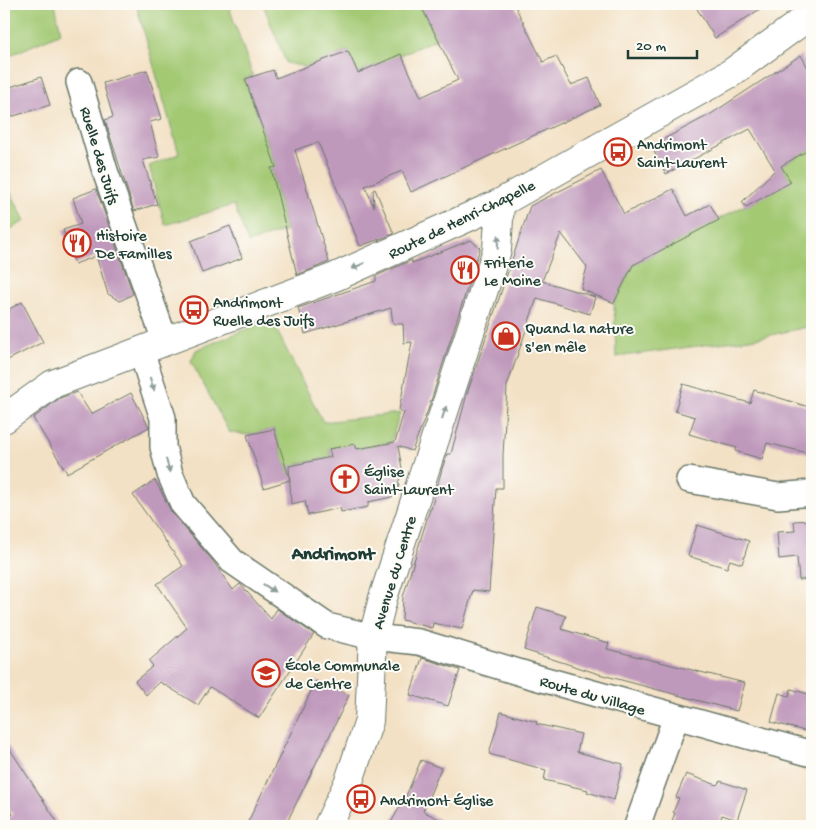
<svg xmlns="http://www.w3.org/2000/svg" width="816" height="830" font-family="'Gochi Hand',sans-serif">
  <rect width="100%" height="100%" fill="#fdfcf7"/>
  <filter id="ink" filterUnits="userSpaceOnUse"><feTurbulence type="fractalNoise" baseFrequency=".02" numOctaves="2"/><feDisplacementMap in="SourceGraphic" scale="10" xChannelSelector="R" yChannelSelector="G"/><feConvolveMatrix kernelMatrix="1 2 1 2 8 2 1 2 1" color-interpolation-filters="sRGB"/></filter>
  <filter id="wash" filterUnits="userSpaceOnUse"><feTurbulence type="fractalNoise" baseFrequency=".0096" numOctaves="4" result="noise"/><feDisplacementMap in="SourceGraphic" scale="20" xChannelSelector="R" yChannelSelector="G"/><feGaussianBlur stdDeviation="1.12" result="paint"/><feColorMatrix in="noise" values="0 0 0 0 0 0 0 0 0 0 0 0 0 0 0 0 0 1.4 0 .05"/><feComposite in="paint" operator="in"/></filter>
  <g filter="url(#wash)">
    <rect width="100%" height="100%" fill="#f3e1c5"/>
    <path fill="#a3c973" stroke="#618354" d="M4,4H55L61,33L4,58Z
      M136,4H228L253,76L245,79L276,167L271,168L286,230L248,243L234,205L165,225L149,166L179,154Z
      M263,4H420L437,39L358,73L348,51L306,67L286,63Z
      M812,148V326L757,338L616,357L614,303L633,265L790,181L781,166Z
      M4,178L25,221L4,233Z
      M271,319L323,422L400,413L391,442L357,449L329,450L331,457L298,464L301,475L289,477L274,429L247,435L229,432L191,361L196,350Z"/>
    <g id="blocks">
      <path fill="#bf99bc" d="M420,4H514L543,62L556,56L571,85L589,78L600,105L411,192L402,171L365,186L374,207L373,190L375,189L394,234L360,246L318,142L295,150L329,262L297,275L271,168L276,167L245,79L273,70L276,78L348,51L358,73L401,54L421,97L458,80Z
        M694,4H768L715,38Z
        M801,55L812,75V148L781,166L791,182L746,207L742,202L775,170L750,129L666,174L651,146L711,114Z
        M147,70L162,119L150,122L159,157L143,160L157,204L134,211L105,120L113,117L103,83Z
        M41,77L50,105L4,119V89Z
        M601,170L624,214L673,189L687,216L710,204L719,220L633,265L614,303L581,289L587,267L561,233L542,281L595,297L590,314L537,298L507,386L503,455V488H496L489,592L473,590L462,629L433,623L432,628L402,620L403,597L430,509H431L442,469L447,454H451L467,394L530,206Z
        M96,189L133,294L120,301L108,294L96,256L75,264L63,230L81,224L73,198Z
        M230,226L242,258L202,273L191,241Z
        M471,240L480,248L428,410L412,451L398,446L403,474L398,482L399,486L392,497L368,502V507L341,512L340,508L308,515L305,501L291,504L289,466L331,457L329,449L355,444L357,449L395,442L404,412L399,410L412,342L404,343L403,324H393L391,308L305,334L298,308L376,281V276L412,260V263Z
        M22,302L43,342L4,362V312Z
        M683,384L750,403L754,390L812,408V454L767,443L762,459L735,451L737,448L689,434L695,417L675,411Z
        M77,392L91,414L131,393L149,427L67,473L33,418L60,398Z
        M274,429L290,480L264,488L247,435Z
        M155,480L172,513L212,560L233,590L240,584L271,619L277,609L314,634L259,718L210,687L198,705L160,682L146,695L135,681L153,666L149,661L187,628L157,584L183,566L133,495Z
        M812,520V579L799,580L797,557L779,559L777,532L795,531L794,521Z
        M697,525L749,541L742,564L730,560L727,568L688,556Z
        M537,607L566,616L561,629L609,643L607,649L745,683L737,711L599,674L524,650Z
        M422,658L460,670L448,706L410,695Z
        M316,681L349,695L330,735L285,826H246Z
        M791,689L812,695V733L771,722L779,693L789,696Z
        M501,712L537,722L536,724L581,734L577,752L623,764L614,800L587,792L588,790L544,780L546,770L489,754Z
        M4,740L60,826H4V820L13,814L4,801Z
        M421,760L441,768L423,811L452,826H389L406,796Z
        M686,774L717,785L720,781L747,790L737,820L722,815L719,826H670L675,813L673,812L679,798L676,797Z"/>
    </g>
  </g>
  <g filter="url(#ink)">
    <use href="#blocks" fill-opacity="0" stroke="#697667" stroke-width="1"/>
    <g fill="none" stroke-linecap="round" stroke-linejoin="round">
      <g stroke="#697667" stroke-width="28">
        <path id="minor" d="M79,82L105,171L165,341
          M141,351L163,418V447L170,474L183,504L232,561L327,626L373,637L419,642L528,675L812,754
          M689,480L778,496L812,493
          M637,826L676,717"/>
      </g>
      <g stroke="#697667" stroke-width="30">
        <path id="tertiary" d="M4,419L53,384L335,277L500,203L731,73L812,14
          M328,826L349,781L369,721L373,637L383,598L497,250L500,203"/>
      </g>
      <use href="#minor" stroke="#fff" stroke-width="25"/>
      <use href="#tertiary" stroke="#fff" stroke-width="28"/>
    </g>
    <defs><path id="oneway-solid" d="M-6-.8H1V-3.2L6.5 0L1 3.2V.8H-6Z" transform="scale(1.25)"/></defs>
    <g fill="#8f9e9a">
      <use href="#oneway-solid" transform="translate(498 242) rotate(-87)"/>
      <use href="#oneway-solid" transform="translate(358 266) rotate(156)"/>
      <use href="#oneway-solid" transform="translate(152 384) rotate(72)"/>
      <use href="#oneway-solid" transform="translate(444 413) rotate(-72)"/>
      <use href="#oneway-solid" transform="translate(168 466) rotate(74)"/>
      <use href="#oneway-solid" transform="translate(269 588) rotate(33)"/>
    </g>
  </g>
  <defs>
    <g id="bus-ring" transform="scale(1.4375)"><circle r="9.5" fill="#fdfcf7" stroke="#c8321e" stroke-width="1.5"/><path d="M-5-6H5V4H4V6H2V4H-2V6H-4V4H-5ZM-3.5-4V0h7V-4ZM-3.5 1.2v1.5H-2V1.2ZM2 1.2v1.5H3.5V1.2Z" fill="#c8321e"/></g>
    <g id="restaurant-ring" transform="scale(1.4375)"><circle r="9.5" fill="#fdfcf7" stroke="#c8321e" stroke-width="1.5"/><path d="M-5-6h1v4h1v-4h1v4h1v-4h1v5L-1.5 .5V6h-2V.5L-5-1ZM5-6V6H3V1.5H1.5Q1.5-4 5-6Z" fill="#c8321e"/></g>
    <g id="shop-ring" transform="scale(1.4375)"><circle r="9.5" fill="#fdfcf7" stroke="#c8321e" stroke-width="1.5"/><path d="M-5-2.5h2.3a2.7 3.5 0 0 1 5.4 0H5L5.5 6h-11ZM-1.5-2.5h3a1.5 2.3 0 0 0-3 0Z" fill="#c8321e"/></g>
    <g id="church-ring" transform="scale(1.4375)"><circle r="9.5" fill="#fdfcf7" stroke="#c8321e" stroke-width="1.5"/><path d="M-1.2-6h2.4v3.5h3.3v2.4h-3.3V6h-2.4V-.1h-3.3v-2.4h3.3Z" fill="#c8321e"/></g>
    <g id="school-ring" transform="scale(1.4375)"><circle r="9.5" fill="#fdfcf7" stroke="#c8321e" stroke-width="1.5"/><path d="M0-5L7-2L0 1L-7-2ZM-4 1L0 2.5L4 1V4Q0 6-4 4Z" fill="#c8321e"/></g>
  </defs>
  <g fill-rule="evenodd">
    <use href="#bus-ring" x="618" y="152"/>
    <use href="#restaurant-ring" x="77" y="243"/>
    <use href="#restaurant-ring" x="465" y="270"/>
    <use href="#bus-ring" x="194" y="310"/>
    <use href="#shop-ring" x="506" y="336"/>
    <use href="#church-ring" x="345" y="479"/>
    <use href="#school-ring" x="266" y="673"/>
    <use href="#bus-ring" x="361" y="799"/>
  </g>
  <g text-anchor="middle" stroke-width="4" stroke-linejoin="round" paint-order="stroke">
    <g font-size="16" fill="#1f3d34" stroke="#fdfcf7" text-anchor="start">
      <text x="637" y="149">Andrimont<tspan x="637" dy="18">Saint-Laurent</tspan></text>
      <text x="96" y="240">Histoire<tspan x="96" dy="18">De Familles</tspan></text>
      <text x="484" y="267">Friterie<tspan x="484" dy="18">Le Moine</tspan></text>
      <text x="213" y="307">Andrimont<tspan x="213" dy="18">Ruelle des Juifs</tspan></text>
      <text x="525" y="333">Quand la nature<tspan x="525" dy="18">s'en mêle</tspan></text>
      <text x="364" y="476">Église<tspan x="364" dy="18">Saint-Laurent</tspan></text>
      <text x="285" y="670">École Communale<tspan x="285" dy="18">de Centre</tspan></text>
      <text x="380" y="805">Andrimont Église</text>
    </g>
    <g font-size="16" fill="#1f3d34" stroke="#fdfcf7">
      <text transform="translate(101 155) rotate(73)" y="6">Ruelle des Juifs</text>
      <text transform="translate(461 218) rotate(-26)" y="6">Route de Henri-Chapelle</text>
      <text transform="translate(393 572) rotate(-73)" y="6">Avenue du Centre</text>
      <text transform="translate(593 694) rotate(16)" y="6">Route du Village</text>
    </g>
    <g font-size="19" font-weight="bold" fill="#1f3d34" stroke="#fdfcf7">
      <text x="333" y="559">Andrimont</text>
    </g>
  </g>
  <rect width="816" height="830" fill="none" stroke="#fdfcf7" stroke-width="20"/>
  <path d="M628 50v8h69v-8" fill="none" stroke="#1f3d34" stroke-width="2.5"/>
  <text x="636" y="50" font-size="15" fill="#1f3d34" stroke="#fdfcf7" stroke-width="4" paint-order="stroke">20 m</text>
</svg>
